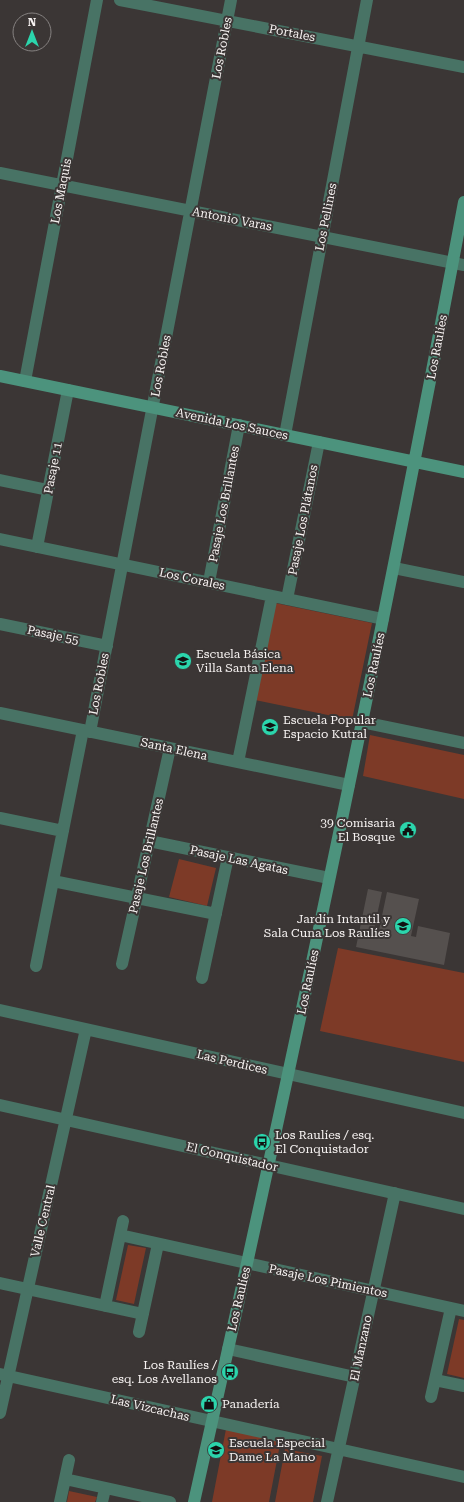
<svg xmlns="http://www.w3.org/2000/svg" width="464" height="1502" font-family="'Roboto Serif',serif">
  <rect width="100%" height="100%" fill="#3b3635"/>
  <path fill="#7d3a27" d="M275,603L372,623L352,720L255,700Z
    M370,735L464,755V799L363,776Z
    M179,859L216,868L207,906L169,897Z
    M338,948L464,973V1062L320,1031Z
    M128,1245L146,1248L134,1304L116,1300Z
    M459,1319L464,1320V1378L447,1374Z
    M226,1429L281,1439L269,1502H212Z
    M285,1449L322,1456L313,1502H275Z
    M69,1491L97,1497L95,1502H67Z"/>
  <path fill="#55504e" d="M368,889L382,892L374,929L379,930L387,892L419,899L411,936L416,937L418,926L450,933L444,965L356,947Z"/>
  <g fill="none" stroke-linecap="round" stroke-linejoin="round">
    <path stroke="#487365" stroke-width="12" d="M120,0L464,67
      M0,173L464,265
      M25,381L97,0
      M285,435L367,0
      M0,480L48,490
      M0,539L383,619
      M37,547L68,390
      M394,568L464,582
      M209,582L239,425
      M287,599L319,442
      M0,624L107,646
      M0,713L349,785
      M362,722L464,743
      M90,732L231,0
      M238,762L272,596
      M0,818L63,831
      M149,841L329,878
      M53,881L216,914
      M122,964L170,748
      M36,966L83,730
      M202,978L228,857
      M0,1010L464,1113
      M0,1105L464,1209
      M120,1235L464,1311
      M0,1283L143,1314
      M105,1306L123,1221
      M139,1332L158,1244
      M228,1349L355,1377
      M0,1374L464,1477
      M435,1380L464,1386
      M431,1397L451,1308
      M0,1413L86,1029
      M65,1479L170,1502
      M60,1502L69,1460
      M102,1502L105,1489
      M327,1502L395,1193"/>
    <path stroke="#4c937d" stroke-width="12" d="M0,376L464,472
      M194,1502C291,1070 383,637 464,202"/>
  </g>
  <defs>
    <g id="school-disc" transform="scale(0.9)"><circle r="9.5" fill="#2bd5ac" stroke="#3b3635"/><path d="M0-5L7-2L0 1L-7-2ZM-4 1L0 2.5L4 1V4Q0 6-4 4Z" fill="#111"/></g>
    <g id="civic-disc" transform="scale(0.9)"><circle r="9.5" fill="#2bd5ac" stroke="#3b3635"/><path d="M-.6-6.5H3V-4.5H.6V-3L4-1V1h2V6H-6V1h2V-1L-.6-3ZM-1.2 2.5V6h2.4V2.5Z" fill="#111"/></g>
    <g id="bus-disc" transform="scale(0.9)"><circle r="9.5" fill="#2bd5ac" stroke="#3b3635"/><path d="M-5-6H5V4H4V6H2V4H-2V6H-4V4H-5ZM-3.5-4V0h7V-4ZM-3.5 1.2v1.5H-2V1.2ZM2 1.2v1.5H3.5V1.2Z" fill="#111"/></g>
    <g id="shop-disc" transform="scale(0.9)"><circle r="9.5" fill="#2bd5ac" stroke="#3b3635"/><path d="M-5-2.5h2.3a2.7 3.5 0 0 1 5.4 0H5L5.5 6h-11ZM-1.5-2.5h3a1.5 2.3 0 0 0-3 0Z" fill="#111"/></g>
  </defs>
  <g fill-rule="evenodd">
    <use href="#school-disc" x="183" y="661"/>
    <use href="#school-disc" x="270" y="727"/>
    <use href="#civic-disc" x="408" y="830"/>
    <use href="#school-disc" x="403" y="926"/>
    <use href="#bus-disc" x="262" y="1142"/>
    <use href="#bus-disc" x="230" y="1372"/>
    <use href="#shop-disc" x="209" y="1404"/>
    <use href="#school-disc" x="216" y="1450"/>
  </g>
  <g text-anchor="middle" stroke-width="4" stroke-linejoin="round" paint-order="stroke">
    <g font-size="12" fill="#f7f3f2" stroke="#3b3635">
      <text transform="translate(292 33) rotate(11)" y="4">Portales</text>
      <text transform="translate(222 48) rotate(-79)" y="4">Los Robles</text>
      <text transform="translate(61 191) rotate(-79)" y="4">Los Maquis</text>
      <text transform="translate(326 217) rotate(-79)" y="4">Los Pellines</text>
      <text transform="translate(232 219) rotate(11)" y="4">Antonio Varas</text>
      <text transform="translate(437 347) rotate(-79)" y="4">Los Raulíes</text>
      <text transform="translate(161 366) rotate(-79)" y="4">Los Robles</text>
      <text transform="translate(232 424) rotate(12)" y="4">Avenida Los Sauces</text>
      <text transform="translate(53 468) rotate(-79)" y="4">Pasaje 11</text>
      <text transform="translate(224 504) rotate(-79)" y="4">Pasaje Los Brillantes</text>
      <text transform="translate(303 520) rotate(-79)" y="4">Pasaje Los Plátanos</text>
      <text transform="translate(192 579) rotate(12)" y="4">Los Corales</text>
      <text transform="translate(53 635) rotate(12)" y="4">Pasaje 55</text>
      <text transform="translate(374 665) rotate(-78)" y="4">Los Raulíes</text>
      <text transform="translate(99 684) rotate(-79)" y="4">Los Robles</text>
      <text transform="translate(174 749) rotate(12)" y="4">Santa Elena</text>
      <text transform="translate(146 856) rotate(-77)" y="4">Pasaje Los Brillantes</text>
      <text transform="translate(239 860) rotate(12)" y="4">Pasaje Las Agatas</text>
      <text transform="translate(308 982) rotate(-78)" y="4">Los Raulíes</text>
      <text transform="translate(232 1062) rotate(13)" y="4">Las Perdices</text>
      <text transform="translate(232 1157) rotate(13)" y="4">El Conquistador</text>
      <text transform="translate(43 1221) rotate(-77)" y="4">Valle Central</text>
      <text transform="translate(328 1281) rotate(12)" y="4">Pasaje Los Pimientos</text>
      <text transform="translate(239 1299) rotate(-77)" y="4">Los Raulíes</text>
      <text transform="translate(361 1348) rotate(-78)" y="4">El Manzano</text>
      <text transform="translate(150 1408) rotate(13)" y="4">Las Vizcachas</text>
    </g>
    <g font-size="12" fill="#f7f3f2" stroke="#3b3635" text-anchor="start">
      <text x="196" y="658">Escuela Básica<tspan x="196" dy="14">Villa Santa Elena</tspan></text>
      <text x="283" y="724">Escuela Popular<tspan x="283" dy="14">Espacio Kutral</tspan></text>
      <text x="395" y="827" text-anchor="end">39 Comisaria<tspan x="395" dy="14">El Bosque</tspan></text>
      <text x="390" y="923" text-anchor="end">Jardín Intantil y<tspan x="390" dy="14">Sala Cuna Los Raulíes</tspan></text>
      <text x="275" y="1139">Los Raulíes / esq.<tspan x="275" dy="14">El Conquistador</tspan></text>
      <text x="217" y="1369" text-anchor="end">Los Raulíes /<tspan x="217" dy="14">esq. Los Avellanos</tspan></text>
      <text x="222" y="1408">Panadería</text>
      <text x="229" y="1447">Escuela Especial<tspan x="229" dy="14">Dame La Mano</tspan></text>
    </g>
  </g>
  <g transform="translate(32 32)"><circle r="19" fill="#3b3635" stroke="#868281"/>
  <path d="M0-3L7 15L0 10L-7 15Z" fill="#2bd5ac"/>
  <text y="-6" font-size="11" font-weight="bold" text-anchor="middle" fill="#f7f3f2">N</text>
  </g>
</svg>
